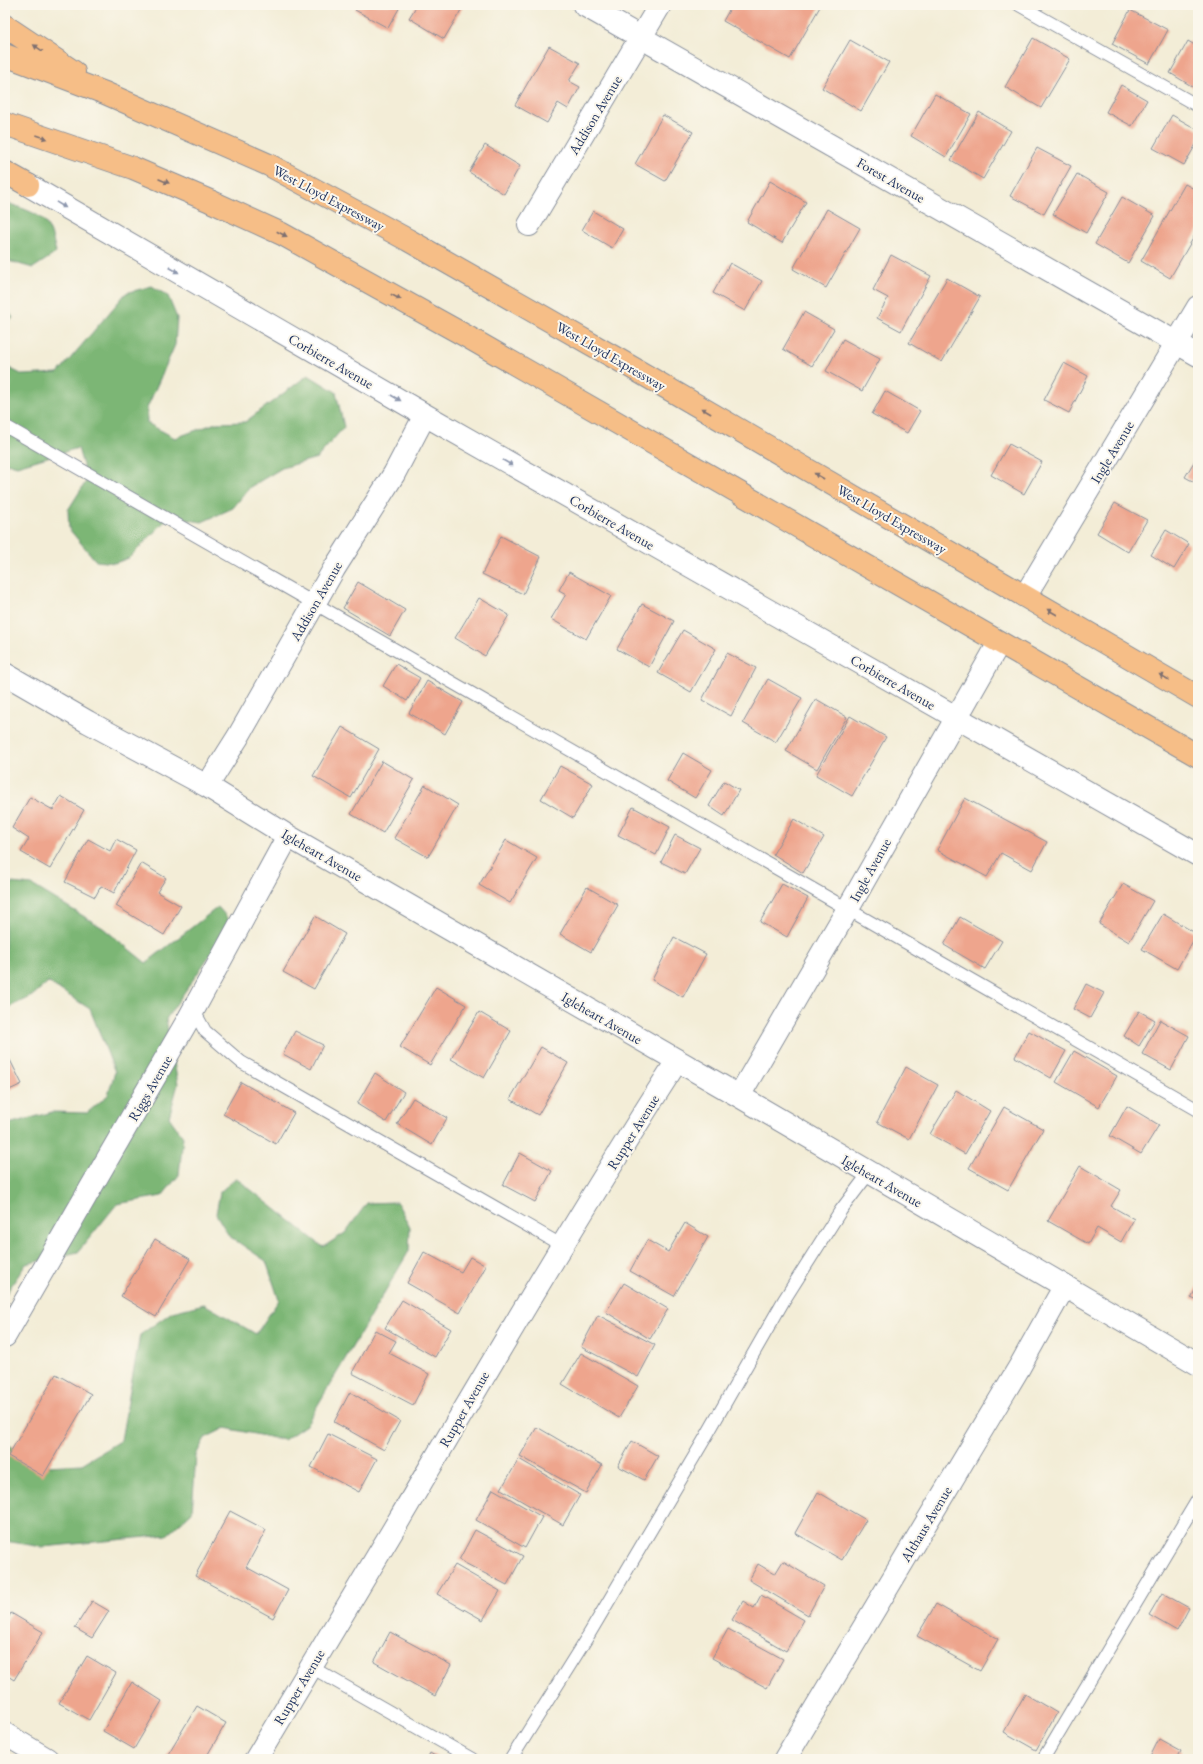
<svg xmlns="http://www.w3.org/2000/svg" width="1203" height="1764" font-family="'EB Garamond',serif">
  <rect width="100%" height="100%" fill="#fbf7ec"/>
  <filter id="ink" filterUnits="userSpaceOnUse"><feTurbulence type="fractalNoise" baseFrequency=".025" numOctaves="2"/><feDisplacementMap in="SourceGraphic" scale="8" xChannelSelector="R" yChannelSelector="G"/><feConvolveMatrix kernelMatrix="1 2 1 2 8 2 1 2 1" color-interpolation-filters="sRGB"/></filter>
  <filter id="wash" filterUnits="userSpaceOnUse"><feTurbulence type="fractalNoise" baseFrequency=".012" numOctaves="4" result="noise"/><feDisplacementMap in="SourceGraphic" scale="16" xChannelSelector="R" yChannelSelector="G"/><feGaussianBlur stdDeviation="0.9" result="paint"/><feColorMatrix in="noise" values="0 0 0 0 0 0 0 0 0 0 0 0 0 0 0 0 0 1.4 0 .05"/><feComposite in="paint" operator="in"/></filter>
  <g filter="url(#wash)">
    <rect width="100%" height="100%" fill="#f3edd7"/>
    <path fill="#7cb674" stroke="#4c7269" d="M5,202C39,215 49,214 56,253L33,268L5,260Z
      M152,286L168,296L177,318L175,345L147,408V423L175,438L216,423L245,422L308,375L336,392L344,427L317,458L282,468L250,487L233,508L202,522L169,517L129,558L115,563L96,561L69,529L68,510L87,480L78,448L17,466L7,463L5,470V366L23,375L58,373L126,293Z
      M5,306L13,318L5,324Z
      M11,883L32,885L103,928L146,963L218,907L232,923L166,1019L178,1084L169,1117L183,1137L179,1175L162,1196L117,1204L78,1252L26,1264L5,1295V1125L52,1112L87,1113L108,1095L115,1072L90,1009L48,982L32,996L5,1009V891Z
      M236,1178L323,1247L345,1233L367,1203L397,1202L410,1228L409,1251L306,1425L284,1440L225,1428L205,1438L196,1455L192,1512L167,1535L43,1547L5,1541V1443L47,1466L82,1464L121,1440L140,1335L172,1312L204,1304L256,1334L279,1300L266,1261L229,1236L216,1214L220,1192Z"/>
    <g id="blocks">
      <path fill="#eea58d" d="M358,5H401L388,28L355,10Z
        M417,5H464L444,39L409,18Z
        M732,5H821L790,59L723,21Z
        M1130,10L1168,30L1149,64L1112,44Z
        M1033,38L1070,59L1041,108L1005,87Z
        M850,40L889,62L861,111L822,88Z
        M1188,41L1198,47V90L1170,73Z
        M549,46L580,63L569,81L580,87L568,109L558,103L547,123L515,105Z
        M1121,85L1147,100L1132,126L1106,112Z
        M935,94L971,114L946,157L911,136Z
        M979,112L1011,131L983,179L951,160Z
        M663,115L693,132L665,181L635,164Z
        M1172,115L1198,130V141L1184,165L1153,148Z
        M485,145L520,166L504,194L469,172Z
        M1037,148L1071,166L1044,214L1010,196Z
        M1077,174L1109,192L1086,233L1053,214Z
        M770,181L806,202L782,243L747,222Z
        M1185,184L1198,191V230L1170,278L1141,261Z
        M1122,197L1155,216L1128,263L1095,244Z
        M827,209L860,228L826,288L793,269Z
        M593,211L623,229L612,248L582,230Z
        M891,255L931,276L901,331L877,318L888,298L873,290Z
        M730,263L762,281L745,311L713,293Z
        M947,278L980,297L942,362L909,343Z
        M804,312L834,329L812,366L783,349Z
        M843,339L880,359L862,391L826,371Z
        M1064,363L1088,376L1069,413L1044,400Z
        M885,391L920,411L907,433L872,414Z
        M1009,444L1042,462L1024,494L991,475Z
        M1198,455V484L1185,477Z
        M1115,503L1147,520L1128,552L1097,533Z
        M1166,530L1189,544L1174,569L1151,555Z
        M501,536L541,557L523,594L482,574Z
        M569,572L611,596L586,639L551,619L566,594L559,590Z
        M358,582L405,610L390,636L343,608Z
        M479,598L509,615L485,656L455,638Z
        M642,604L674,621L649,667L617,649Z
        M683,630L716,649L691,692L658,673Z
        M727,653L756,668L731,716L702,700Z
        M396,664L420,678L407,701L383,686Z
        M768,679L802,698L776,742L743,723Z
        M427,681L463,702L445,734L409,713Z
        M816,699L847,717L817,769L786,751Z
        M850,716L886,737L852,796L816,775Z
        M342,727L379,749L351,798L313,776Z
        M683,753L712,770L695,798L667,781Z
        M382,761L414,780L383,833L351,814Z
        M560,766L593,784L573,818L541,799Z
        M724,781L739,790L724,816L709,806Z
        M425,785L458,805L428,857L394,838Z
        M61,796L84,810L50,869L21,852L29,839L12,828L30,797L53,810Z
        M965,798L1047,842L1032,870L1001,853L987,877L937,850Z
        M633,807L670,827L656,855L618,835Z
        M794,819L824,837L803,873L773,854Z
        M675,835L700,848L685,874L661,862Z
        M88,839L110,851L116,839L136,850L114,893L101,886L95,897L65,882Z
        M506,840L537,858L510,903L479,885Z
        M141,863L166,878L157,892L181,906L164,935L116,906Z
        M782,884L808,898L787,937L760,922Z
        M1123,884L1153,901L1129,942L1099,924Z
        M587,887L618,905L591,952L560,934Z
        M1163,914L1197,934L1177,969L1142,949Z
        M315,916L345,934L314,989L283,972Z
        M960,917L1002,941L985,969L944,945Z
        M674,937L706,954L683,997L652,980Z
        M1086,984L1104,993L1090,1018L1073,1009Z
        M436,987L466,1005L430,1065L400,1047Z
        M1139,1011L1155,1020L1139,1046L1124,1036Z
        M479,1012L511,1031L484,1078L451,1059Z
        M1160,1020L1189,1036L1171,1070L1142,1054Z
        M295,1031L323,1045L311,1069L283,1054Z
        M1029,1031L1066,1051L1051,1078L1015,1057Z
        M541,1047L568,1063L538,1115L510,1099Z
        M1074,1051L1117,1076L1099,1107L1056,1082Z
        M10,1060L22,1084L5,1092V1062Z
        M906,1067L938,1085L909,1139L877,1122Z
        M375,1073L404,1092L386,1122L357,1104Z
        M241,1082L294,1113L276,1144L223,1114Z
        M956,1090L990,1111L965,1154L930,1134Z
        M413,1098L447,1118L432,1145L397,1124Z
        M1127,1106L1159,1125L1141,1154L1110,1136Z
        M1004,1107L1043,1129L1008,1190L969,1168Z
        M520,1153L552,1171L535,1202L503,1185Z
        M1080,1166L1121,1190L1111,1206L1134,1219L1121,1242L1097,1228L1088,1244L1048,1221Z
        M685,1223L708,1237L674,1296L630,1271L647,1240L668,1252Z
        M155,1239L190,1259L156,1317L121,1296Z
        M424,1252L461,1272L470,1257L486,1266L460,1313L407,1283Z
        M624,1283L668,1309L650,1339L606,1312Z
        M1198,1285V1301L1191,1298Z
        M402,1300L451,1329L435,1357L385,1328Z
        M598,1315L655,1345L638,1377L581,1347Z
        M375,1330L396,1341L389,1353L429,1374L413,1405L352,1373Z
        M581,1353L638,1386L619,1418L562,1384Z
        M56,1374L91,1394L43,1476L8,1456Z
        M350,1392L400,1421L384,1450L334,1422Z
        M537,1427L602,1465L586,1493L520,1456Z
        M328,1434L377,1459L359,1492L311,1467Z
        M632,1441L658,1456L644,1480L618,1466Z
        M519,1459L580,1495L563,1525L501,1489Z
        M493,1489L542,1517L525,1548L476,1520Z
        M818,1492L866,1520L842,1560L795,1533Z
        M230,1511L266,1530L246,1567L288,1590L273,1618L195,1576Z
        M475,1530L523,1556L507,1585L459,1560Z
        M783,1561L824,1586L808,1615L749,1580L758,1564L775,1574Z
        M455,1565L500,1591L483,1620L437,1594Z
        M1162,1593L1189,1608L1177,1631L1149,1615Z
        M761,1595L804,1620L786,1651L732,1620L743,1601L754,1608Z
        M92,1601L109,1611L92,1638L75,1628Z
        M936,1604L998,1639L980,1671L917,1636Z
        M11,1613L43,1632L14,1680L5,1674V1623Z
        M728,1629L783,1659L767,1688L712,1658Z
        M390,1632L451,1665L435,1696L374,1662Z
        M87,1656L116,1673L89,1720L59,1703Z
        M132,1682L162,1701L134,1749L103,1731Z
        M1025,1694L1057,1713L1036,1750L1004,1732Z
        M197,1706L226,1723L205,1759H165Z
        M1159,1739L1181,1751L1177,1759H1149Z
        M430,1753L440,1759H427Z"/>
    </g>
  </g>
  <g filter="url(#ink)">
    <use href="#blocks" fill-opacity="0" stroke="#878e9a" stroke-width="1"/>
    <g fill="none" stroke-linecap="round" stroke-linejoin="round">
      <g stroke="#878e9a" stroke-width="14">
        <path id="service" d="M1019,5L1198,106
          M5,426L1198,1110
          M194,1011L205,1031L241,1062L563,1246
          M311,1667L472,1759
          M511,1759L588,1636L704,1440L784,1300L841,1210L869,1173
          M1043,1759L1198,1499"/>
      </g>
      <g stroke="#878e9a" stroke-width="24">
        <path id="minor" d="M584,5L1198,355
          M28,185L425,415L1198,855
          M529,225L660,5
          M1025,596L1198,307
          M5,674L88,722L207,786L288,836L739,1096L1198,1364
          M207,786L238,737L334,569L394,474L425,415
          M739,1096L853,900L999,643
          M5,1336L189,1018L288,836
          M5,1734L47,1759
          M256,1759C303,1679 352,1600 399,1520C490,1366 580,1212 677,1061
          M785,1759L1020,1366L1064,1287"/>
      </g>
      <g stroke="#878e9a" stroke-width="24">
        <path id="trunk" d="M5,26L74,72
          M5,55L105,93L269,165L408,240L619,360L1198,697
          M5,124L133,168L210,201L282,234L466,336L1198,756
          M5,172L28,185"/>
      </g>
      <use href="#service" stroke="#fff" stroke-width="12"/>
      <use href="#minor" stroke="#fff" stroke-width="22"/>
      <use href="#trunk" stroke="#f6be87" stroke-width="22"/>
    </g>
    <defs><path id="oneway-solid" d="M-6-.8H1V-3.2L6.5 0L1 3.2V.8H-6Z"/></defs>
    <g fill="#7e6f70">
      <use href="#oneway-solid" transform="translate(38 48) rotate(-146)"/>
      <use href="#oneway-solid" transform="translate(42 137) rotate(19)"/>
      <use href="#oneway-solid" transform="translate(164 181) rotate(23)"/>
      <use href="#oneway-solid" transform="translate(282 234) rotate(27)"/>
      <use href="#oneway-solid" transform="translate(396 297) rotate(28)"/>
      <use href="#oneway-solid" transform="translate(706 411) rotate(-150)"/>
      <use href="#oneway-solid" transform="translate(819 476) rotate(-150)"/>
      <use href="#oneway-solid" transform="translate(1052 612) rotate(-150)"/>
      <use href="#oneway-solid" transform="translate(1164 677) rotate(-150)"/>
    </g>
    <g fill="#8d97ae">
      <use href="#oneway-solid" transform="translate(61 205) rotate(31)"/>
      <use href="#oneway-solid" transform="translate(174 270) rotate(30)"/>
      <use href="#oneway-solid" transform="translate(396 398) rotate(30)"/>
      <use href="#oneway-solid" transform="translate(508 463) rotate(30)"/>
    </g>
  </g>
  <g text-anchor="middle" stroke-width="4" stroke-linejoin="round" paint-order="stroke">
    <g font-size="14" fill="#1b2f5e" stroke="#fbf7ec">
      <text transform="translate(595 115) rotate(-59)" y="5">Addison Avenue</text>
      <text transform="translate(891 180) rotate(30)" y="5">Forest Avenue</text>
      <text transform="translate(329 198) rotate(28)" y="5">West Lloyd Expressway</text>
      <text transform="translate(611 356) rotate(30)" y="5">West Lloyd Expressway</text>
      <text transform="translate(331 361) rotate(30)" y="5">Corbierre Avenue</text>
      <text transform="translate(1112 452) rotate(-59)" y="5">Ingle Avenue</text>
      <text transform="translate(892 519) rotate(30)" y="5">West Lloyd Expressway</text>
      <text transform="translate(612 522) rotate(30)" y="5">Corbierre Avenue</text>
      <text transform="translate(316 601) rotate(-60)" y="5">Addison Avenue</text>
      <text transform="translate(893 682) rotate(30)" y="5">Corbierre Avenue</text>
      <text transform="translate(322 855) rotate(30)" y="5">Igleheart Avenue</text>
      <text transform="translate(870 870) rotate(-61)" y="5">Ingle Avenue</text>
      <text transform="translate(602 1018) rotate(30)" y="5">Igleheart Avenue</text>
      <text transform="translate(150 1088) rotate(-60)" y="5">Riggs Avenue</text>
      <text transform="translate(633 1132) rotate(-58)" y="5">Rupper Avenue</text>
      <text transform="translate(882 1181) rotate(30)" y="5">Igleheart Avenue</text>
      <text transform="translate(464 1409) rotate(-60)" y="5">Rupper Avenue</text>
      <text transform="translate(926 1524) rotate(-59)" y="5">Althaus Avenue</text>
      <text transform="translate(299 1687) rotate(-59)" y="5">Rupper Avenue</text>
    </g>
  </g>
  <rect width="1203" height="1764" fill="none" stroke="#fbf7ec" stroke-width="20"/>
</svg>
